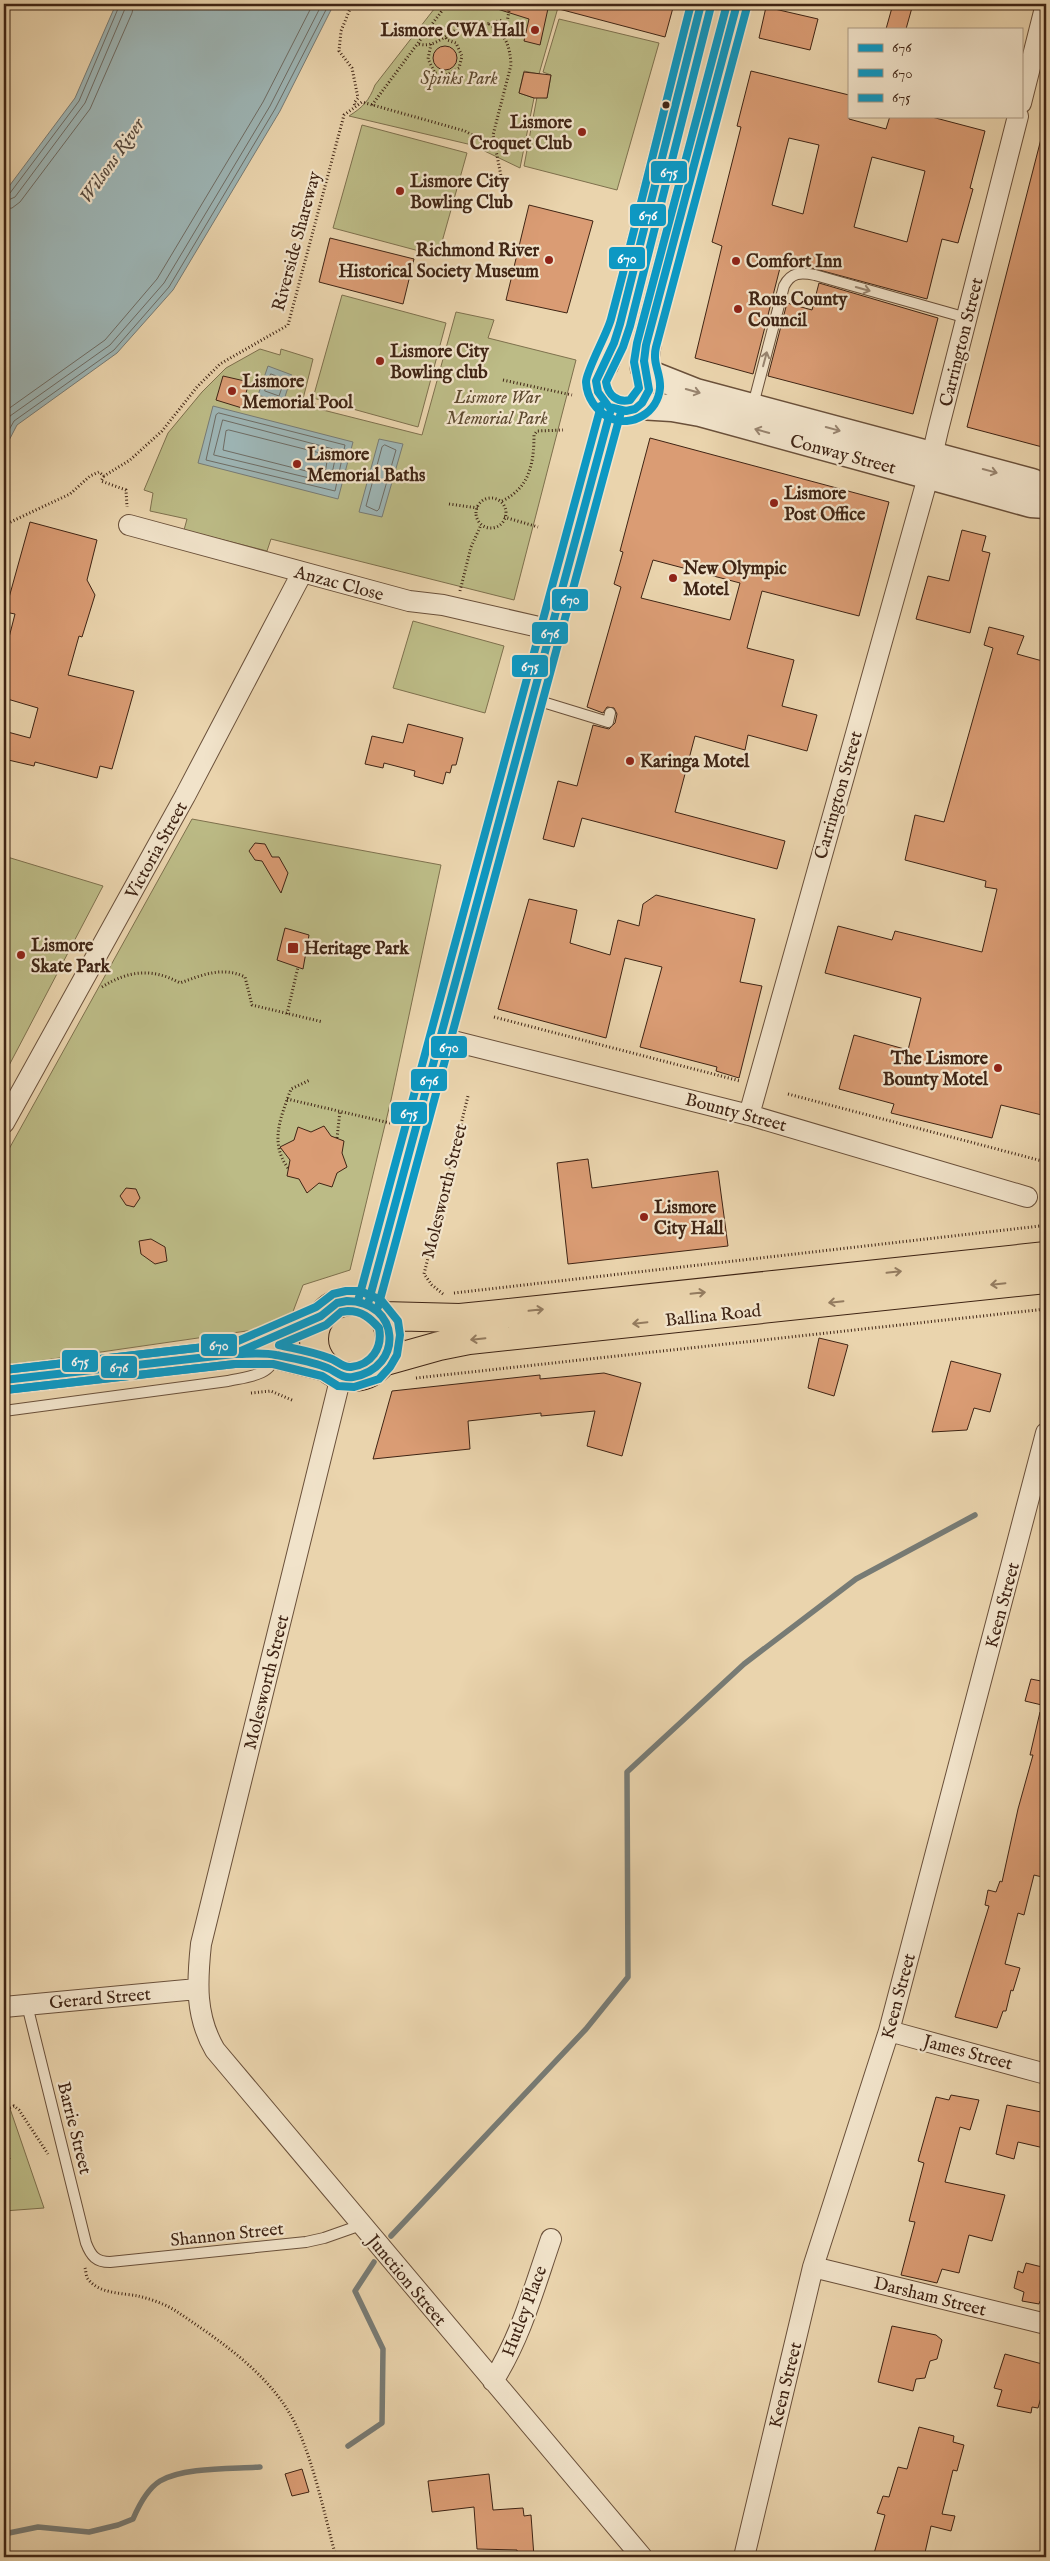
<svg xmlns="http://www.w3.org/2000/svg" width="1050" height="2561" font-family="'IM FELL English',serif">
  <rect width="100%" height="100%" fill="#ead4ad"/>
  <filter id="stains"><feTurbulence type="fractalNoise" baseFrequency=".004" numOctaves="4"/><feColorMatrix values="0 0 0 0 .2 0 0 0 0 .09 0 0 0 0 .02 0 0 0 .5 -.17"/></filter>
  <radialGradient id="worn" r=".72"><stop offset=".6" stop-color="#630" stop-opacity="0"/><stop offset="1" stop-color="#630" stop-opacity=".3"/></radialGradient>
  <path fill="#bcbb86" stroke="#7e704d" d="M438,4H559L539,74L524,71L519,93L534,98L520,168L472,145L349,116C363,107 369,101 375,85Z
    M559,19L659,43L617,190L524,166L537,97L547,98L551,75L543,72Z
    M362,125L467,153L438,256L333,228Z
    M342,295L446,323L418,427L313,398Z
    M456,312L494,320L488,338L576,360L514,600L271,539L267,551L184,530L187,519L150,511L153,493L144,490L168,433L202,392L226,368L260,349L280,355L281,349L313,359L303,399L315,403V408L422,435Z
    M413,621L504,646L485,713L393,688Z
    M192,819L441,865L391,1100L350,1270L303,1285L288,1325L4,1366V1158Z
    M4,856L103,886L4,1075Z
    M4,2091L44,2208L4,2211Z"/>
  <path fill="#9db5b5" stroke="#777b75" d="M116,4H334L280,111L173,290L117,353L17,425L4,450V193L75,98Z
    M268,366L292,375L283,403L258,395Z
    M213,406L353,442L338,499L198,463Z
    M379,439L403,444L382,517L359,512Z"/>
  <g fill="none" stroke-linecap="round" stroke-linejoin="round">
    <path stroke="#6e6c64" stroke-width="1" d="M4,195L10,193L79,101L120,4
      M4,202L15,197L85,103L127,4
      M4,209L12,208L20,202L90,109L132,13L134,4
      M271,374L285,379L279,396L265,391Z
      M4,412L105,340L157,279L263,102L313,4
      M219,413L345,445L335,491L206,460L216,415Z
      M223,420L337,450L330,483L214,455Z
      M4,426L10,416L110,345L164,283L270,106L322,4
      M229,430L328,455L325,474L322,475L223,450L226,431Z
      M4,439L14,421L114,350L169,287L275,109L329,4
      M385,445L396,450L379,509L377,511L366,506L382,447Z"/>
    <path stroke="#777b75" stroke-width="5.5" d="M391,2236L586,2029L628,1977L627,1772L744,1664L856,1579L975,1515
      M348,2446L382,2423L383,2349L355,2291L374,2262
      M4,2534L38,2527L89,2532L118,2525L133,2519C139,2505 147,2489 160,2481C183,2467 233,2469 260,2467"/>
  </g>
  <path fill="#da9c74" stroke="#3f2414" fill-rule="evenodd" d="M492,4H549L540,45L524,41L529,19L491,7Z
    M559,4H674L665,37L559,9Z
    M893,4H913L906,29H886Z
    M766,7L818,19L810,50L759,38Z
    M433 58a12 12 0 1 1 24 0a12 12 0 1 1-24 0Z
    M751,71L849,95V119L886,129L890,116H928L985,131L970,188L973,189L958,243L942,239L927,299L782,260L753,374L695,358L722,246L712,242L741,127L737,126ZM789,138L819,145L803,214L772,205ZM872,157L925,171L907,242L854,227Z
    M524,72L551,75L547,98H534L519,93Z
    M1041,139H1046V448L967,427Z
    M529,205L593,221L567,313L506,300Z
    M330,238L414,259L403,304L319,282Z
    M819,283L938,318L913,414L768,376L787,303L812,310Z
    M223,376L249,382L242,408L216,400Z
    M650,438L889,502L859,616L762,591L747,648L794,660L782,706L817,715L807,751L748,735L745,750L695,736L675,812L785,841L777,869L582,818L574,847L543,839L558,781L577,786L593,725L609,729L615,723L617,714L614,708L607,707L603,713L587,707L621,587L614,584L623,552L620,551ZM653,560L740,583L730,620L641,598Z
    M30,522L97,540L87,580L95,595L82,637L79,636L68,675L134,691L112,769L100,766L97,778L35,762L34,766L4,759V731L30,738L38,708L4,698V657L15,614L5,612Z
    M962,530L986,536L982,551L990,553L970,633L916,619L928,576L949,581Z
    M989,627L1024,636L1017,654L1046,662V1116L1001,1105L992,1138L891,1113L894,1104L839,1089L854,1035L908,1050L921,998L825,973L838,926L892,940L895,931L982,952L997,889L985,887L986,881L905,860L915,815L944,822L993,648L984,645Z
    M408,724L463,738L456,765H452L450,773L446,772L443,784L414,776L415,771L384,763L383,768L365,764L372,736L403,743Z
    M255,843L265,844L272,857H279L288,873L281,893L262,861L255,860L249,851Z
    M656,895L755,919L740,982L762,986L739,1078L716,1071L717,1067L640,1047L662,967L625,958L606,1038L498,1009L529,899L577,910L570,943L610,955L618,920L639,926L643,904Z
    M285,928L309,935L303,969L277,960Z
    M324,1126L331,1136L344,1141L342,1153L347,1167L337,1173L332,1187L319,1183L307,1193L299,1179L287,1176L290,1160L280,1147L294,1140L298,1127L311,1132Z
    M588,1159L592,1188L718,1171L728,1246L568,1264L557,1163Z
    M126,1188L136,1189L140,1198L134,1207L126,1205L120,1196Z
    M151,1239L165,1247L167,1261L155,1264L141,1254L139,1241Z
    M819,1338L848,1345L834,1396L808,1388Z
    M951,1361L1001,1374L990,1412L974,1408L967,1430L932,1432Z
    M604,1373L641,1383L622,1456L587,1446L595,1411L541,1416V1413L468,1421L470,1449L373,1459L392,1391L540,1375V1379Z
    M1031,1679L1046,1682V1706L1025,1701Z
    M1040,1712L1046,1713V1878L1034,1875L1024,1915L1018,1913L1005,1964L1020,1968L1013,1991L1011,1990L1006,2011H1003L997,2028L955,2017L989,1906L985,1905L988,1890L996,1892L1000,1881L1002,1882L1018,1809L1033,1755H1030Z
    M951,2095L979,2100L970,2130L960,2127L945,2182L1005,2195L992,2241L969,2235L959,2273L942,2269L937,2283L901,2275L915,2222L909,2221L924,2163L918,2161L930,2118L936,2097L949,2100Z
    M1007,2105L1046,2113V2138L1044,2148L1018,2142L1014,2159L996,2154Z
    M1026,2263L1046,2268V2302L1040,2301L1039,2304L1022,2301L1024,2292L1014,2288L1018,2271L1023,2273Z
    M892,2326L936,2335L942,2340L937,2359L930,2361L925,2378L916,2379L913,2391L878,2382Z
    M1005,2354L1046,2365V2380L1038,2408L1032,2407L1031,2413L997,2406L1002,2390L994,2388Z
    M919,2427L954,2436L953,2442L964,2445L957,2471L953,2470L942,2514L955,2516L951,2531L931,2526L924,2557H873L885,2515L877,2513L883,2496L889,2497L898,2467L907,2469Z
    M302,2469L309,2492L292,2496L285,2474Z
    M489,2474L493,2510L523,2508L524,2516L531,2515L534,2557H518L517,2550L477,2549L474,2507L432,2512L428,2481Z"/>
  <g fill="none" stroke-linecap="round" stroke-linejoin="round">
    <g stroke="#6a503a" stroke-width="12">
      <path id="service" d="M753,405L784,286C791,272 801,272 815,275L967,318
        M533,699L608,722L610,713
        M4,1411L228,1381C245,1377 273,1376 274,1355
        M27,2005L86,2243C91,2256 96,2262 110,2262L306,2242L324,2238L361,2225"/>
    </g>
    <g stroke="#6a503a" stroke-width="22">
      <path id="minor" d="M1021,103L1046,4
        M936,468L932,456L938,430L1018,116
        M129,525L409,601L443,605L552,630
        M441,1038L749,1115L1027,1197
        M749,1115L928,477
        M4,1123L185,796L302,573
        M341,1376L201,1944C197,1982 195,2016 215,2050L642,2557
        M4,2007L197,1989
        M889,2031L1046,2074
        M813,2267L1046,2324
        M493,2381C521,2337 534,2288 551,2239
        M744,2557L813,2267L889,2031L1046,1433"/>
    </g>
    <g stroke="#6a503a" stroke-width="29">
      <path id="tertiary" d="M605,364L620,324L701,4
        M644,368L648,338L737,4
        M648,373L696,392L1032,482L1046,489
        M639,406L672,408L700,413L966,486L1031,504L1046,505
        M368,1304L611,409"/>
    </g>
    <g stroke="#3f2414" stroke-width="30">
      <path id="primary" d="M314 1339a38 38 0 1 1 76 0a38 38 0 1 1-76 0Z
        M383,1316L460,1318L500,1314L1046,1256
        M243,1350L321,1316
        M382,1362L439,1346L469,1340L1046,1279
        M4,1380L234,1354H274L326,1367"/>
    </g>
    <path stroke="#3f2414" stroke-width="3" stroke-dasharray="1 2.5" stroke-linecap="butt" d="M352,4L341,31L339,51L352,68L358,98L354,103L355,106
      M495.5 25a4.5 4.5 0 1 1 9 0a4.5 4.5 0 1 1-9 0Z
      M489,24C506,34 510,46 511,65L493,135L501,176
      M505,36L510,4
      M419,44C434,49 449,32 462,27C474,22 486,25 498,22
      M431,44L428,59L435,73L447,75L459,68L462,56L456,43L447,40L445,36
      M372,105L447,4
      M503,380L572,395
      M104,476L101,481L126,490L127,507
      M476 513a15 15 0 1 1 30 0a15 15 0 1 1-30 0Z
      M502,501C530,488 534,462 534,435L537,431L563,430
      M449,504L478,508
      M504,517L538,527
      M4,525L70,494L90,476L99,472L104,476L130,460L162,431L197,387L220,364L288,325L344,115L362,102L465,131L483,141H494
      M460,591L471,547L481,525
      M102,987C129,970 153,968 180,983C202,975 223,966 245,977L252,1005L323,1022
      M287,1014L298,967
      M494,1017L740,1081
      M788,1094L1046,1162
      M287,1099L390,1123
      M337,1138L340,1111
      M288,1168C269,1142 281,1117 291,1089L310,1080
      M454,1293L1040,1226
      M443,1294L432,1285L424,1274L468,1096
      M416,1378L1046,1309
      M251,1393L271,1391L294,1401
      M4,2168L9,2161L6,2119L9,2108L14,2106L19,2110L48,2154
      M85,2268C86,2271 86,2277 88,2279C99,2294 123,2293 138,2296C151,2299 165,2304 176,2311C216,2338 261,2368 287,2409C311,2446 324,2514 336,2557"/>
    <use href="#service" stroke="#f1e3ca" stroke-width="10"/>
    <use href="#minor" stroke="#f1e3ca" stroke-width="20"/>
    <use href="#tertiary" stroke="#f1e3ca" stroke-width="26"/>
    <use href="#primary" stroke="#ead4ad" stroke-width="28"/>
    <g stroke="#f1e3ca" stroke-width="11">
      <path id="bus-1" d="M701,4L620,324L614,343L596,381L598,392L609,407L626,411L635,409L642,403L649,390L644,361L646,345L737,4
        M347,1301C400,1301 405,1368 353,1377C341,1379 335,1370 325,1367C310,1361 292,1358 276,1355C263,1352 248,1354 234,1354L321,1316L337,1303Z
        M368,1304L611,409
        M4,1380L234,1354"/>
    </g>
    <g stroke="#f1e3ca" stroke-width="11">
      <path id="bus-2" d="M691,4C664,109 639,214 611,319C607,334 586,371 586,382C587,398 596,411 610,418C632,428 658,412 660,388C661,373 652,364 656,347L747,7
        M378,1307L621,412
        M4,1370L231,1344L316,1307L333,1294L346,1291H360L381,1300L398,1321L400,1335L397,1355L390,1367L379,1379L354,1387L338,1386L322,1376L273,1364H235L5,1390"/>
    </g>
    <g stroke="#f1e3ca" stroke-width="11">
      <path id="bus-3" d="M711,6L630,326L623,347L606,382C608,395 617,403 630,400L639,388L634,362L637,343L727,4
        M358,1301L601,406
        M348,1311C362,1311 370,1318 379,1328C383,1348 371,1365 351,1367C342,1368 337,1360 329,1358C314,1352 296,1349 279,1345L326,1325L341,1312Z
        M4,1370L231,1344
        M5,1390L235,1364"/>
    </g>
    <use href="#bus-1" stroke="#0d98c3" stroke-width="8"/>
    <use href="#bus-2" stroke="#0d98c3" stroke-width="8"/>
    <use href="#bus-3" stroke="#0d98c3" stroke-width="8"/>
  </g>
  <defs><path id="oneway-shaft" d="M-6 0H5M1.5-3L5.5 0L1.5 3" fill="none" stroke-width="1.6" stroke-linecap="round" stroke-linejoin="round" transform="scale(1.25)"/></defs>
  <g stroke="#98846f">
    <use href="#oneway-shaft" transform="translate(863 289) rotate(16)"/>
    <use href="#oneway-shaft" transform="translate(765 359) rotate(-75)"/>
    <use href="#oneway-shaft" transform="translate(693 391) rotate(16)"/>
    <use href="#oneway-shaft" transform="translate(833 429) rotate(15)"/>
    <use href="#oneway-shaft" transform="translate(762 431) rotate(-164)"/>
    <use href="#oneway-shaft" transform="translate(990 471) rotate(15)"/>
  </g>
  <g stroke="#947c60">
    <use href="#oneway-shaft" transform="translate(894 1272) rotate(-6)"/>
    <use href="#oneway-shaft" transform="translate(998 1284) rotate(174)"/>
    <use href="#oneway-shaft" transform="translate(698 1293) rotate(-6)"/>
    <use href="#oneway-shaft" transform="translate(836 1302) rotate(174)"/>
    <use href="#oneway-shaft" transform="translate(536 1310) rotate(-6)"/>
    <use href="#oneway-shaft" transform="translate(640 1323) rotate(174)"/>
    <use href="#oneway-shaft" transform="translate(478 1339) rotate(174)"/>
  </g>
  <g fill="#8f2418" stroke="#f1e3ca" stroke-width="2">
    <circle cx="535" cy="30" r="5"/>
    <circle cx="582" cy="132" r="5"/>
    <circle cx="400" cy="191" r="5"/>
    <circle cx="549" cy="260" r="5"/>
    <circle cx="736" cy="261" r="5"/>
    <circle cx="738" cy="309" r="5"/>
    <circle cx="380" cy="361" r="5"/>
    <circle cx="232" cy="391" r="5"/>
    <circle cx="297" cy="464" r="5"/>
    <circle cx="774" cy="503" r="5"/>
    <circle cx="673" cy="578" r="5"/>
    <circle cx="630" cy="761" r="5"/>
    <rect x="287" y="942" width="12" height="12" rx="2.5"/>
    <circle cx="21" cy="955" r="5"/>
    <circle cx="998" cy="1068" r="5"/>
    <circle cx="644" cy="1217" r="5"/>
  </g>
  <circle fill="#3f2414" stroke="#f1e3ca" stroke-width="2" cx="666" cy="105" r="4.5"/>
  <g text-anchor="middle" stroke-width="4.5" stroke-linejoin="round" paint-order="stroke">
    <g font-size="18" font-weight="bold" fill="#3f2414" stroke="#f1e3ca" text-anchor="start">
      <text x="525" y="36" text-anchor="end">Lismore CWA Hall</text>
      <text x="572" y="128" text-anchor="end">Lismore<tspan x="572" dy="21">Croquet Club</tspan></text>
      <text x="410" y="187">Lismore City<tspan x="410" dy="21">Bowling Club</tspan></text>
      <text x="539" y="256" text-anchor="end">Richmond River<tspan x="539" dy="21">Historical Society Museum</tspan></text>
      <text x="746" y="267">Comfort Inn</text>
      <text x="748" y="305">Rous County<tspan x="748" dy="21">Council</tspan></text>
      <text x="390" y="357">Lismore City<tspan x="390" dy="21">Bowling club</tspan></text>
      <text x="242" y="387">Lismore<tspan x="242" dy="21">Memorial Pool</tspan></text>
      <text x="307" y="460">Lismore<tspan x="307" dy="21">Memorial Baths</tspan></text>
      <text x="784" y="499">Lismore<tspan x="784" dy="21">Post Office</tspan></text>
      <text x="683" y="574">New Olympic<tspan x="683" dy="21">Motel</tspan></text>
      <text x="640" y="767">Karinga Motel</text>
      <text x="31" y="951">Lismore<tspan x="31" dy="21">Skate Park</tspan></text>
      <text x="304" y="954">Heritage Park</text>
      <text x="988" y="1064" text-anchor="end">The Lismore<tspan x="988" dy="21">Bounty Motel</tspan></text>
      <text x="654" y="1213">Lismore<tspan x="654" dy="21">City Hall</tspan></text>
    </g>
    <g font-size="18" font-style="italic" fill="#5e4a30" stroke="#f1e3ca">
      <text x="459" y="84">Spinks Park</text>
      <text x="497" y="403">Lismore War<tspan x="497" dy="21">Memorial Park</tspan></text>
    </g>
    <g font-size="18" fill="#3f2414" stroke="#f1e3ca">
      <text transform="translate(296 241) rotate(-75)" y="6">Riverside Shareway</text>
      <text transform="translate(961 342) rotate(-76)" y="6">Carrington Street</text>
      <text transform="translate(843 454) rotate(15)" y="6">Conway Street</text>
      <text transform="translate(339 583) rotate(15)" y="6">Anzac Close</text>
      <text transform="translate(838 795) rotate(-74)" y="6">Carrington Street</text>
      <text transform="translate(156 850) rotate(-61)" y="6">Victoria Street</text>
      <text transform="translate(736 1112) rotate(15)" y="6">Bounty Street</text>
      <text transform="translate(444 1191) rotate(-76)" y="6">Molesworth Street</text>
      <text transform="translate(713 1315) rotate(-6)" y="6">Ballina Road</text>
      <text transform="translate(1002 1605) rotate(-75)" y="6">Keen Street</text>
      <text transform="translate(266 1682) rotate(-76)" y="6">Molesworth Street</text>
      <text transform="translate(898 1996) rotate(-75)" y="6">Keen Street</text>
      <text transform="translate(100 1998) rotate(-5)" y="6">Gerard Street</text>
      <text transform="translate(968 2052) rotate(15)" y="6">James Street</text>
      <text transform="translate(75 2128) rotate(76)" y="6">Barrie Street</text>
      <text transform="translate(227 2234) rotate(-6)" y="6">Shannon Street</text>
      <text transform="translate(407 2280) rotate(50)" y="6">Junction Street</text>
      <text transform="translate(930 2296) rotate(14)" y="6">Darsham Street</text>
      <text transform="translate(524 2311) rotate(-69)" y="6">Hutley Place</text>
      <text transform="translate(785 2385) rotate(-76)" y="6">Keen Street</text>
    </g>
    <g font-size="19" font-style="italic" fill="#56483c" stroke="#f1e3ca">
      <text transform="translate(111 160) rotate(-55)" y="7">Wilsons River</text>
    </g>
  </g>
  <g stroke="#f1e3ca" stroke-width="2">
    <rect x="650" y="160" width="38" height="24" rx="5" fill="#0d98c3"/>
    <rect x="629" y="203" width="38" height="24" rx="5" fill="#0d98c3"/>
    <rect x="608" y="246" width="38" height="24" rx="5" fill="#0d98c3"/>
    <rect x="551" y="588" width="38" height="24" rx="5" fill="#0d98c3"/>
    <rect x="531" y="621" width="38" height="24" rx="5" fill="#0d98c3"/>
    <rect x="511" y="654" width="38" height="24" rx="5" fill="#0d98c3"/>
    <rect x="430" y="1035" width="38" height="24" rx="5" fill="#0d98c3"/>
    <rect x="410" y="1068" width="38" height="24" rx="5" fill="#0d98c3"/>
    <rect x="390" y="1101" width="38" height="24" rx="5" fill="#0d98c3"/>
    <rect x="200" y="1333" width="38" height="24" rx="5" fill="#0d98c3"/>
    <rect x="61" y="1349" width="38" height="24" rx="5" fill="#0d98c3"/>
    <rect x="100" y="1355" width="38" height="24" rx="5" fill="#0d98c3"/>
  </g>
  <g font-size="14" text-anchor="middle" font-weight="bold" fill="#fff">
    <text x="669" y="177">675</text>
    <text x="648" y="220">676</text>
    <text x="627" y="263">670</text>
    <text x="570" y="604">670</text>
    <text x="550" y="638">676</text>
    <text x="530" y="671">675</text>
    <text x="449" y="1052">670</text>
    <text x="429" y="1085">676</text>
    <text x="409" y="1118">675</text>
    <text x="219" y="1350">670</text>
    <text x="80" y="1366">675</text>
    <text x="119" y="1372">676</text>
  </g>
  <rect width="1050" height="2561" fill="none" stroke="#ead4ad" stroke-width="20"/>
  <rect x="5" y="5" width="1040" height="2551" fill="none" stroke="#3f2414" stroke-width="2.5"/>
  <rect x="10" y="10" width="1030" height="2541" fill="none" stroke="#3f2414"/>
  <rect x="848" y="28" width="175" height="90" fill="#f1e3ca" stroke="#aa9781"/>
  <rect x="858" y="44" width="25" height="8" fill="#0d98c3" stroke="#aa9781"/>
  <text x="892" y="52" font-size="15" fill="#3f2414">676</text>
  <rect x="858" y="69" width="25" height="8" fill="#0d98c3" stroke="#aa9781"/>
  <text x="892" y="78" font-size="15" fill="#3f2414">670</text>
  <rect x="858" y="94" width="25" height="8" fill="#0d98c3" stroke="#aa9781"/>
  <text x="892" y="102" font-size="15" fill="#3f2414">675</text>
  <rect width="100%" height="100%" filter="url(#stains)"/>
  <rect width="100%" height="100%" fill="url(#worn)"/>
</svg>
